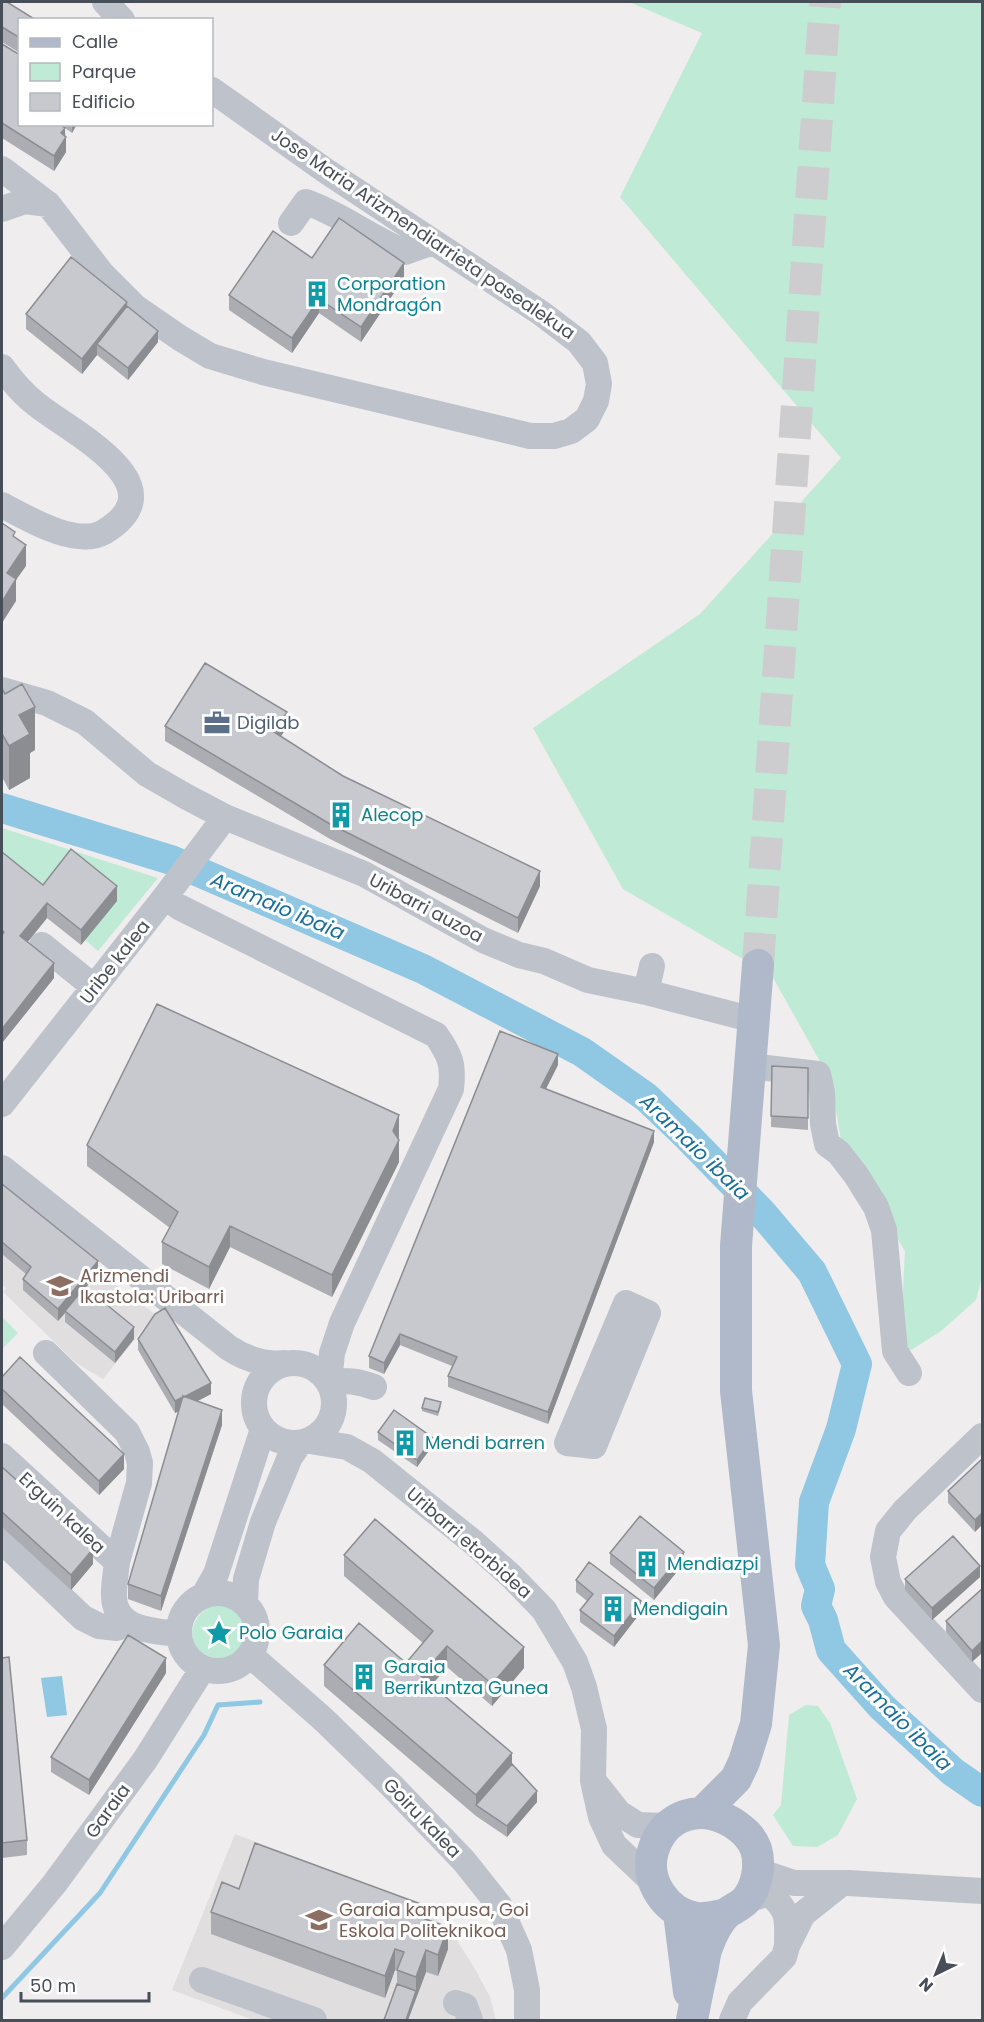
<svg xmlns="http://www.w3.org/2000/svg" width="984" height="2022" font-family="Poppins,sans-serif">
  <rect width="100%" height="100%" fill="#efeded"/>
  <path fill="#e0dede" d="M2,1195L98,1272L155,1314L103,1379L76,1363L3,1292L6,1288L2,1284Z
    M235,1834L420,1904L454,1936L475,1969L490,1997L496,2020H253L172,1990Z"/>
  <path fill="#bfead5" d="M629,2H982V1277L976,1300L941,1331L911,1350L900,1346L905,1251L842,1146L831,1081L772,976L623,889L533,728L700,614L841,458L620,197L702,33Z
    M2,828L158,878L98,951L85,940L116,901L43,900L2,867Z
    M2,1317L18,1333L2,1349Z
    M215,1603L230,1605L245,1617L249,1632L244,1648L231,1660C188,1662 178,1623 215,1603Z
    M806,1705L818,1706L830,1723L857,1799L838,1835L817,1847L793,1846L773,1815L781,1805L789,1715Z"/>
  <path fill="#90c7e3" d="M62,1676L67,1715L47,1717L41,1678Z"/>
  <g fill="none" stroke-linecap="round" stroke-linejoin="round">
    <path stroke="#90c7e3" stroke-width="5" d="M2,1998L100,1893L204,1735L218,1705L260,1702"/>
    <path stroke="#90c7e3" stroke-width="30" d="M2,808L171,860L423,969L582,1052L646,1097L688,1137L762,1213L812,1272L857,1364L841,1429L814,1502L810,1565L820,1589L816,1606L823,1620L831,1650L882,1707L953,1772L982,1792"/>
    <path stroke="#cdcdcf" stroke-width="32" stroke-dasharray="32 16" stroke-linecap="butt" d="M758,965L825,2"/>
    <path stroke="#bdc2cb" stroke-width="26" d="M105,2L122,20
      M2,169L48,204L102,274L135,307L180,338L210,356L263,372L530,436H554L571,431L587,419L596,401L599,384L595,363L579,342L541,313L326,171L212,90
      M2,209L25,201L48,204
      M291,223L306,202C341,214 370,238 405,252L433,242
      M2,367C12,381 22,393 36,404C70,432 182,485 104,532C76,548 27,518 2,505
      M2,690L47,703L85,722L147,774L187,797L225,817L364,874L483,940L519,955L544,961L588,980L646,992
      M165,897L179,907L436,1035C450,1055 454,1064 451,1089L342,1323L332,1353L329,1382C346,1380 358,1381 374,1387
      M42,945L94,987
      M652,966L646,992L754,1020
      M750,1066L818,1074L822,1093L823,1124L827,1144L839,1153L856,1175L876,1207L884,1230L895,1351L909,1373
      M2,1104L165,897L225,817
      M2,1168L229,1348C246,1359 265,1365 285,1363
      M626,1303L648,1313L594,1446L567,1443Z
      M46,1353L127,1432L137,1452L140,1463L139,1483L117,1562
      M254 1403a40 40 0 1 1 80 0a40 40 0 1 1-80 0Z
      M982,1436L905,1510L888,1531L883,1557L888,1582L896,1597L982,1690
      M310,1441L347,1447L372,1461L473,1542L511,1576L544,1610L575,1662L584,1687L594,1729L593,1781L601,1817L614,1845L654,1883
      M2,1456L117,1562C116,1573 112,1594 115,1604C121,1631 157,1631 178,1634
      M2,1541L83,1618L99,1626L117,1628
      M179 1632a39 39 0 1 1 78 0a39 39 0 1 1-78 0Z
      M204,1595L216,1574L263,1429
      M245,1604L246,1579L263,1522L290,1457L299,1444
      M250,1655L323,1719L391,1785L464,1861L499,1905L519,1950L527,1990V2020
      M596,1784L619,1813L638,1825L668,1826
      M758,1871L794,1883H848L982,1891
      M745,1901L769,1893C790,1912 787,1918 787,1945
      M2,1947L55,1883L145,1760L203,1668
      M202,1980L314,2020
      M456,2003L465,2006L470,2020
      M732,2020L740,2002L784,1957L787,1946L803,1914L842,1883"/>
    <path stroke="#afb9c9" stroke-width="32" d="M704,1811L736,1779L744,1762L756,1724L764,1645L736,1391V1246L758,965
      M679,1913L689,1992
      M692,2020C695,2004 698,1988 702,1971C704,1963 704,1953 708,1945C711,1936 719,1920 726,1914C732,1909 740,1906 745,1901C757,1888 761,1866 756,1849C751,1836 743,1830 733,1823C701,1803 664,1814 653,1851C644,1881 667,1914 697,1918C706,1919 716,1916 724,1915"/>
  </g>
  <path fill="#abadb2" d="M2,2L20,20V53L2,42Z
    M2,44L20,124H77L72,133L65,128L66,152L54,171L2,138Z
    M312,258L404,278L361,342L319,313L292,353L229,310V295Z
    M127,306L158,342L128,380L97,355L82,374L26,329V314Z
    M2,689L35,750L30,753V778L9,790L2,777Z
    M165,726L287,727L281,736L343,776L540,886L518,933L330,839L165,741Z
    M2,852L43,885L117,901L81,945L47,918L28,942L54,978L2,1043Z
    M558,1065L546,1089L654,1142L548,1424L448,1387V1376L452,1366L400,1345L384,1374L369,1368V1356Z
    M772,1066L808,1068V1130L771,1127Z
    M399,1137L398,1139L399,1162L332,1297L230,1247L209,1289L162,1264V1242L170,1228L87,1166V1145Z
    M2,1184L98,1272L86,1288L134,1339L115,1363L65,1322V1313L58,1321L23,1290V1279L26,1274L2,1254Z
    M138,1339L211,1394L197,1401L222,1425L161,1611L128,1599V1584L179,1411L175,1413L138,1350Z
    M2,1377L124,1469L99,1495L2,1404Z
    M441,1406L438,1416L422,1411V1408Z
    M378,1432L433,1445L417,1467L378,1440Z
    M982,1459L975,1532L948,1503V1491Z
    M2,1467L93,1564L71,1590L2,1527Z
    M610,1553L684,1563L654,1600L610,1564Z
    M344,1555L524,1668L492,1706L447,1667L432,1685L512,1764L537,1802L507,1837L476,1816L324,1686V1665L406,1663L423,1643L344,1576Z
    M980,1577L932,1620L905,1590V1579Z
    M576,1580L641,1612L614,1647L580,1622V1610L587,1601L576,1592Z
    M982,1589L972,1662L946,1632V1621Z
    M2,1658L27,1840V1855L2,1858Z
    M166,1673L89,1795L51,1772V1757Z
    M239,1889L429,1920L448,1949L438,1976L426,1972L408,2020H384L397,1984V1971L395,1970L385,1998L211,1934V1912Z"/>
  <path fill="#8b8d91" d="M72,124H77L72,133Z
    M65,128V139L66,137V152L54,171V156L61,133Z
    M404,263V278L361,342V327Z
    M319,299V313L292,353V338Z
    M127,302V317L97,344V355L82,374V359Z
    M158,331V342L128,380V368Z
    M26,545V566L16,580V601L2,623V602L7,573Z
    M35,707V750L30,753V778L9,790V746L19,715Z
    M287,712V727L274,747V732Z
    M540,871V886L518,933V918Z
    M117,886V901L81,945V930Z
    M47,903V918L20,951V936Z
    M54,963V978L2,1043V1029Z
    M558,1054V1065L541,1098V1087Z
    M399,1115V1137L393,1153V1131Z
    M654,1131V1142L548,1424V1412Z
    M399,1140V1162L332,1297V1275Z
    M230,1226V1247L209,1289V1267Z
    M98,1261V1272L66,1312L65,1311V1313L58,1321V1309Z
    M134,1327V1339L115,1363V1352Z
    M400,1334V1345L384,1374V1363Z
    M211,1383V1394L175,1413V1401Z
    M222,1410V1425L161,1611V1596Z
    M433,1438V1445L417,1467V1460Z
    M124,1454V1469L99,1495V1481Z
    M982,1513V1525L975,1532V1520Z
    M93,1549V1564L71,1590V1575Z
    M684,1552V1563L654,1600V1588Z
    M980,1566V1577L932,1620V1608Z
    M641,1601V1612L614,1647V1636Z
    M982,1641V1653L972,1662V1651Z
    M447,1646V1667L421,1697V1676Z
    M524,1647V1668L492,1706V1684Z
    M166,1658V1673L89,1795V1780Z
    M512,1753V1775L476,1805V1816V1795Z
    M537,1791V1802L507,1837V1826Z
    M429,1907V1928L425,1919Z
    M448,1927V1949L438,1976V1955Z
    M395,1949V1970L385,1998V1976Z
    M426,1950V1972L408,2020H406L416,1991V1977Z"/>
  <path fill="#c7c9cf" stroke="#8b8d91" stroke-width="1.5" d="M2,2H7L36,20H20V38L2,27Z
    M2,44L20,55V124H59L65,128L61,133L66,137L54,156L2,123Z
    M339,218L404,263L361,327L319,299L292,338L229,295L273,231L312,258Z
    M71,257L127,302L82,359L26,314Z
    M127,306L158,331L128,368L97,344Z
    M2,523L15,532L13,536L26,545L7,573L16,579L2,602Z
    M205,663L287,712L274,732L343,776L540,871L518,918L330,824L165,726Z
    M22,684L35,707L19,715L30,734L9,746L2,734V689L5,694Z
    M71,849L117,886L81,930L47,903L20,936L54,963L2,1029V935L4,932L2,930V852L43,885Z
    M157,1004L399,1115L393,1131L399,1140L332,1275L230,1226L209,1267L162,1242L178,1212L87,1145Z
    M500,1031L558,1054L541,1087L654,1131L548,1412L448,1376L457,1357L400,1334L384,1363L369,1356Z
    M772,1066L808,1068V1118L771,1116Z
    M2,1184L98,1261L58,1309L23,1279L31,1267L2,1242Z
    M85,1287L134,1327L115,1352L65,1311Z
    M165,1308L211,1383L184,1397L183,1396V1397L175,1401L138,1339L155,1314Z
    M20,1357L124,1454L99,1481L2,1389V1377Z
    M183,1396L222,1410L161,1596L128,1584Z
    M425,1398L441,1402L438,1412L422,1408Z
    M394,1410L433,1438L417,1460L378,1432Z
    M982,1459V1513L975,1520L948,1491Z
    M2,1467L93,1549L71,1575L2,1512Z
    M640,1516L684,1552L654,1588L610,1553Z
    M375,1519L524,1647L492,1684L447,1646L421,1676L512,1753L476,1795L324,1665L359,1623L406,1663L433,1631L344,1555Z
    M953,1536L980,1566L932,1608L905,1579Z
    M589,1562L641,1601L614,1636L580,1610L593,1594L576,1580Z
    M982,1589V1641L972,1651L946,1621Z
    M128,1635L166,1658L89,1780L51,1757Z
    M9,1657L27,1840L2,1843V1658Z
    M512,1764L537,1791L507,1826L476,1805Z
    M255,1843L429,1907L425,1919L448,1927L438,1955L426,1950L416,1977L397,1970L404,1952L395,1949L385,1976L211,1912L222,1882L239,1889Z
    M397,1984L416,1991L406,2020H384Z"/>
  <defs>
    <g id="building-bare" transform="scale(2.07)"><path d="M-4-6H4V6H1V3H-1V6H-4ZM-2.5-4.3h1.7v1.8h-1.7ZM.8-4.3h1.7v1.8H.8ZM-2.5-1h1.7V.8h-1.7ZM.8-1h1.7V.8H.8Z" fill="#0f9aa8" stroke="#fff" stroke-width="2.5" paint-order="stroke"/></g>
    <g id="office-bare" transform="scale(2.07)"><path d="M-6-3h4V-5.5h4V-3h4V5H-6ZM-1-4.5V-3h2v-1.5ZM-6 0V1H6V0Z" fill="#5c6f8a" stroke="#fff" stroke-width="2.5" paint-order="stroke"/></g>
    <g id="school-bare" transform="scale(2.07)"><path d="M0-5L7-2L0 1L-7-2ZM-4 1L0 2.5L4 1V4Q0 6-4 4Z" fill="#8d6e63" stroke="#fff" stroke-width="2.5" paint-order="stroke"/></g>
    <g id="sight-bare" transform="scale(2.07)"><path d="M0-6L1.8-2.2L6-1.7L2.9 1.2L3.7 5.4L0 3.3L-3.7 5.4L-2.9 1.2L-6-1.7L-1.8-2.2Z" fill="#0f9aa8" stroke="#fff" stroke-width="2.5" paint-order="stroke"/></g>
    <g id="university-bare" transform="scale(2.07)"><path d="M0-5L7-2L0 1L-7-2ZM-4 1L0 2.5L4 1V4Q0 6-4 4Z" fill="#8d6e63" stroke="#fff" stroke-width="2.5" paint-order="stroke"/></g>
  </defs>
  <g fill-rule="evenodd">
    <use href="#building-bare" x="317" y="294"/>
    <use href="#office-bare" x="217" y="723"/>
    <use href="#building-bare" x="341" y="815"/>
    <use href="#school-bare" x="60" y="1286"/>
    <use href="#building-bare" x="405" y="1443"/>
    <use href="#building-bare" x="647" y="1564"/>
    <use href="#building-bare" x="613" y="1609"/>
    <use href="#sight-bare" x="219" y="1633"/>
    <use href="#building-bare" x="364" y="1677"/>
    <use href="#university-bare" x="319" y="1920"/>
  </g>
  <g text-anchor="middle" stroke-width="6" stroke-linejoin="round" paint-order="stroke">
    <g font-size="18" fill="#474e58" stroke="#fff">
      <text transform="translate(423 234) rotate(34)" y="6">Jose Maria Arizmendiarrieta pasealekua</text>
      <text transform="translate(426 908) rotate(28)" y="6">Uribarri auzoa</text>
      <text transform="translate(115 962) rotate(-52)" y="6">Uribe kalea</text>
      <text transform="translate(62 1513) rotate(43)" y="6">Erguin kalea</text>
      <text transform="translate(469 1543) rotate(41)" y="6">Uribarri etorbidea</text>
      <text transform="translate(108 1811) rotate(-54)" y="6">Garaia</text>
      <text transform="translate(422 1818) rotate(46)" y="6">Goiru kalea</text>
    </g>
    <g font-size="18" fill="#0d838f" stroke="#fff" text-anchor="start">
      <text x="337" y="290">Corporation<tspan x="337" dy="21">Mondragón</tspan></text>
      <text x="361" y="821">Alecop</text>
      <text x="425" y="1449">Mendi barren</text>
      <text x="667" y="1570">Mendiazpi</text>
      <text x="633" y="1615">Mendigain</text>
      <text x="239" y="1639">Polo Garaia</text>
      <text x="384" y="1673">Garaia<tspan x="384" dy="21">Berrikuntza Gunea</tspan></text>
    </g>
    <g font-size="18" fill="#4e5e75" stroke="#fff" text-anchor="start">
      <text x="237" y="729">Digilab</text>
    </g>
    <g font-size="18" fill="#785e54" stroke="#fff" text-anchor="start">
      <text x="80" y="1282">Arizmendi<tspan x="80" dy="21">Ikastola: Uribarri</tspan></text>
      <text x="339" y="1916">Garaia kampusa, Goi<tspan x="339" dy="21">Eskola Politeknikoa</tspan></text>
    </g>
    <g font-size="20" font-style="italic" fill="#196e99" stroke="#fff">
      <text transform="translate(278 906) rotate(23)" y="7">Aramaio ibaia</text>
      <text transform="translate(695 1147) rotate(44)" y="7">Aramaio ibaia</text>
      <text transform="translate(898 1717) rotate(45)" y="7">Aramaio ibaia</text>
    </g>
  </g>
  <rect width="984" height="2022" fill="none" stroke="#474e58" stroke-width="6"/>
  <rect x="18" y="18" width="195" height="108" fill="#ffffff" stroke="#b5b8bc" stroke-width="1.5"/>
  <rect x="30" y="38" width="30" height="9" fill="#afb9c9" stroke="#b5b8bc" stroke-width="1.5"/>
  <text x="72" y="48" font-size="18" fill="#474e58">Calle</text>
  <rect x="30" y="63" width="30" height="18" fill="#bfead5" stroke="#b5b8bc" stroke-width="1.5"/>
  <text x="72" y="78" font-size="18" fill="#474e58">Parque</text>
  <rect x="30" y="93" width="30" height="18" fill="#c7c9cf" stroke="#b5b8bc" stroke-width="1.5"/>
  <text x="72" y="108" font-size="18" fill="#474e58">Edificio</text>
  <g transform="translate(936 1974) rotate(223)" stroke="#ffffff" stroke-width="4.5" paint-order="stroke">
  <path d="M0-4.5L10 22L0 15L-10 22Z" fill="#474e58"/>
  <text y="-9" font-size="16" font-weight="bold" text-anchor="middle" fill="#474e58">N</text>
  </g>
  <path d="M21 1992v9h128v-9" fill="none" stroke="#474e58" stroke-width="3"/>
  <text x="30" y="1992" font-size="18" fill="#474e58" stroke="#ffffff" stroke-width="4.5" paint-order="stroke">50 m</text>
</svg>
